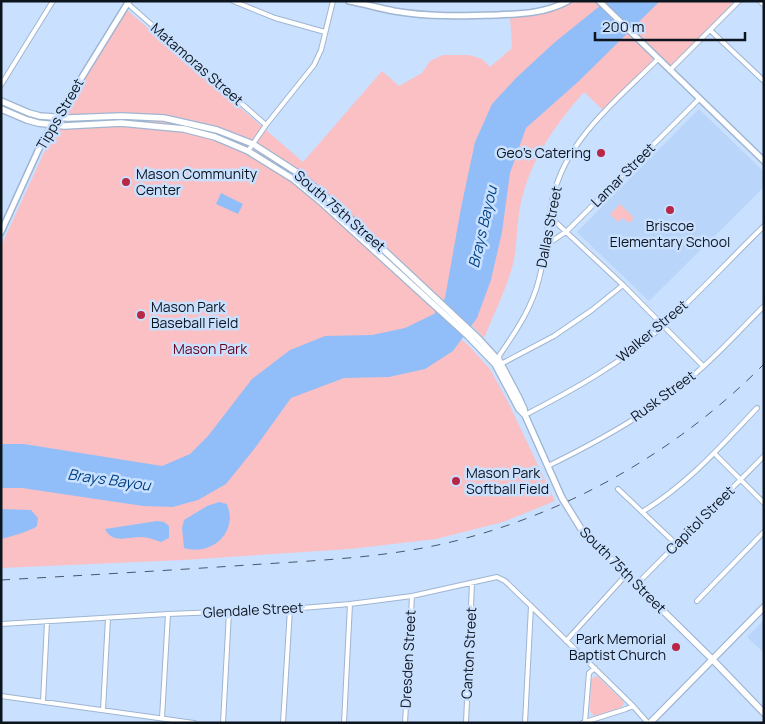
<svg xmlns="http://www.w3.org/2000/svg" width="765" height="724" font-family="Manrope,sans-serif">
  <rect width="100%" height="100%" fill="#c9e0ff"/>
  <path fill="#b9d5f9" d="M699,109L764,172V187L649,301L577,232Z
    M764,620V653L747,637Z"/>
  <path fill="#fbc0c3" d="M576,1H594L652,56L653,61L604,111L584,92C554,126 529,162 520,207C517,224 517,243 514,260C508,286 494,314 484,338L446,299L434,314L470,347L490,369L508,402L555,501L503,522L436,539L350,549L184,560L1,568V246L59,120L127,10L303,162L382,71L399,86L422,73L430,61L443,55H469L482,59L490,67L512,48L510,16L549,12Z
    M605,1H735L675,63L670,65Z
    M620,204L634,218L629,223L623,218L618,222L610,214Z
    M597,676L623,701L624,704L620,708L594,716L590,711L591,680L594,677Z"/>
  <path fill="#91bef9" d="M606,1H660L579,81L526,128L510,173L502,232L491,280L477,318L453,351L425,369L389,377L344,378L291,398L255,448L226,484L198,500L173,507L143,506L22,488H1V444H24L162,466L190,454L208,436L252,379L290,350L325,336L372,335L405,328L434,314L445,298L461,208L475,142L492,104L516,78L555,42Z
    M221,193L243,204L238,214L216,204Z
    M219,502L227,504C229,510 231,517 229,524C225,544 202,554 184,548L182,528L184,520L207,506Z
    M1,509L31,510L38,518L37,526C31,531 10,537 1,539Z
    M157,521L164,522L169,526V538L161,542C155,540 148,537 141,537C128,537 112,544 105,529Z"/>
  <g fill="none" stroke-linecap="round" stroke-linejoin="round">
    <g stroke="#9fb5d2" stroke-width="6">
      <path id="minor" d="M233,1L275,18L325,32
        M760,1L764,5
        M127,3L266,125
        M710,30L764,81
        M670,70L739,1
        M1,85L53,1
        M248,151L266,125L314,65L321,50L333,1
        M548,215L623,285L703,366
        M545,246L567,231L699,99
        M623,285L592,310L554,336L503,363L500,362L499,356C516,331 532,308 539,279C548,245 546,210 559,178C576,132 624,93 658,59
        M525,415C573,390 622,363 663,326C698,294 730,259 764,226
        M714,453L764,503
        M548,466C603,439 659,408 704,366C725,347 744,326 764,306
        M618,489L676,544
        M642,512C688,484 720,447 757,408
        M636,585L764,456
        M697,601L764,532
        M1,624L168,614L290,609L350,604L412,596L497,577L505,581L531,606L633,706L648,723
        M566,641L626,575
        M1,696L194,723
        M43,702L47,622
        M103,710L108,618
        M162,718L168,614
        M585,722L589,673L595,668
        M223,723L229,612
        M283,723L290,609
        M344,723L350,604
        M405,723L412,596
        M466,723L472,583
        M525,723L531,606
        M582,723L626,709L633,706"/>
    </g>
    <g stroke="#9fb5d2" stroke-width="8">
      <path id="tertiary" d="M349,1C364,4 379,8 394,11C428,17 463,16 497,15C522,14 546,13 568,1
        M599,1L764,161
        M1,232L42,142L129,1"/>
    </g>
    <g stroke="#9fb5d2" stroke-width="8">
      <path id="secondary" d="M1,101L29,113L40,116L68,118L121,116L164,118L217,130L253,144L298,173L340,209L478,338L500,362L518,396L524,409L525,415L562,498L583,532L712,659L764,713
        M1,109L27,120L38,123L64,126L121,123L184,129L215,137L248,151L293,179L322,203L468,336L495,364L519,409L525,415
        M650,723L764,607"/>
    </g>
    <use href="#minor" stroke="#fff" stroke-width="4"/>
    <use href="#tertiary" stroke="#fff" stroke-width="5"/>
    <use href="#secondary" stroke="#fff" stroke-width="5.5"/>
    <path stroke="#4a5768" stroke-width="1" stroke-dasharray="9 9" stroke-linecap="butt" d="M1,580C89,575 176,570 263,564C326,560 389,557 451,542C569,513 678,451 764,364"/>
  </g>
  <g fill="#b82745" stroke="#c9e0ff" stroke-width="2">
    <circle cx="601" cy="153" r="5"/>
    <circle cx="126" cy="182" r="5"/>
    <circle cx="670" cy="210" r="5"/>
    <circle cx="141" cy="315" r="5"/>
    <circle cx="456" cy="481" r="5"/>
    <circle cx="676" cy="647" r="5"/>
  </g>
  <g text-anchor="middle" stroke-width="5" stroke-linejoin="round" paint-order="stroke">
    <g font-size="14" fill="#0c141e" stroke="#c9e0ff">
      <text transform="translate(197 64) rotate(41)" y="5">Matamoras Street</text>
      <text transform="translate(60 114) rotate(-60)" y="5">Tipps Street</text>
      <text transform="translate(623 175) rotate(-45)" y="5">Lamar Street</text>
      <text transform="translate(340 211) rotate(41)" y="5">South 75th Street</text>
      <text transform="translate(549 227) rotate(-79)" y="5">Dallas Street</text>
      <text transform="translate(652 331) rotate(-40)" y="5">Walker Street</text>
      <text transform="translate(663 396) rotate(-36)" y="5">Rusk Street</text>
      <text transform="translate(700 520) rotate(-45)" y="5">Capitol Street</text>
      <text transform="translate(623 570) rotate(45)" y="5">South 75th Street</text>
      <text transform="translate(253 610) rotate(-3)" y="5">Glendale Street</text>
      <text transform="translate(469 653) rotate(-87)" y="5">Canton Street</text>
      <text transform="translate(408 659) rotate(-87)" y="5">Dresden Street</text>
    </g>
    <g font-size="14" fill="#0c141e" stroke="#c9e0ff" text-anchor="start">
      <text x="591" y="158" text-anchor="end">Geo's Catering</text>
      <text x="136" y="179">Mason Community<tspan x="136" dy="16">Center</tspan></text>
      <text x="670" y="231" text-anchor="middle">Briscoe<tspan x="670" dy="16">Elementary School</tspan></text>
      <text x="151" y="312">Mason Park<tspan x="151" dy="16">Baseball Field</tspan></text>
      <text x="466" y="478">Mason Park<tspan x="466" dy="16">Softball Field</tspan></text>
      <text x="666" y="644" text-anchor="end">Park Memorial<tspan x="666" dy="16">Baptist Church</tspan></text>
    </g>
    <g font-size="14" fill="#66041e" stroke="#c9e0ff">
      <text x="210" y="354">Mason Park</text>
    </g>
    <g font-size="15" font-style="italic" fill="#014284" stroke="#c9e0ff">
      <text transform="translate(483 227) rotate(-77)" y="5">Brays Bayou</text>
      <text transform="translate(109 480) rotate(8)" y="5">Brays Bayou</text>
    </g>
  </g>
  <rect width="765" height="724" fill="none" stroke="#0c141e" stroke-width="5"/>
  <path d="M595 32v8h150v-8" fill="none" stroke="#0c141e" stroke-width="2.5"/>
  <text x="602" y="32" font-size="15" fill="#0c141e" stroke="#c9e0ff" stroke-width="4" paint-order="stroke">200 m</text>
</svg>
